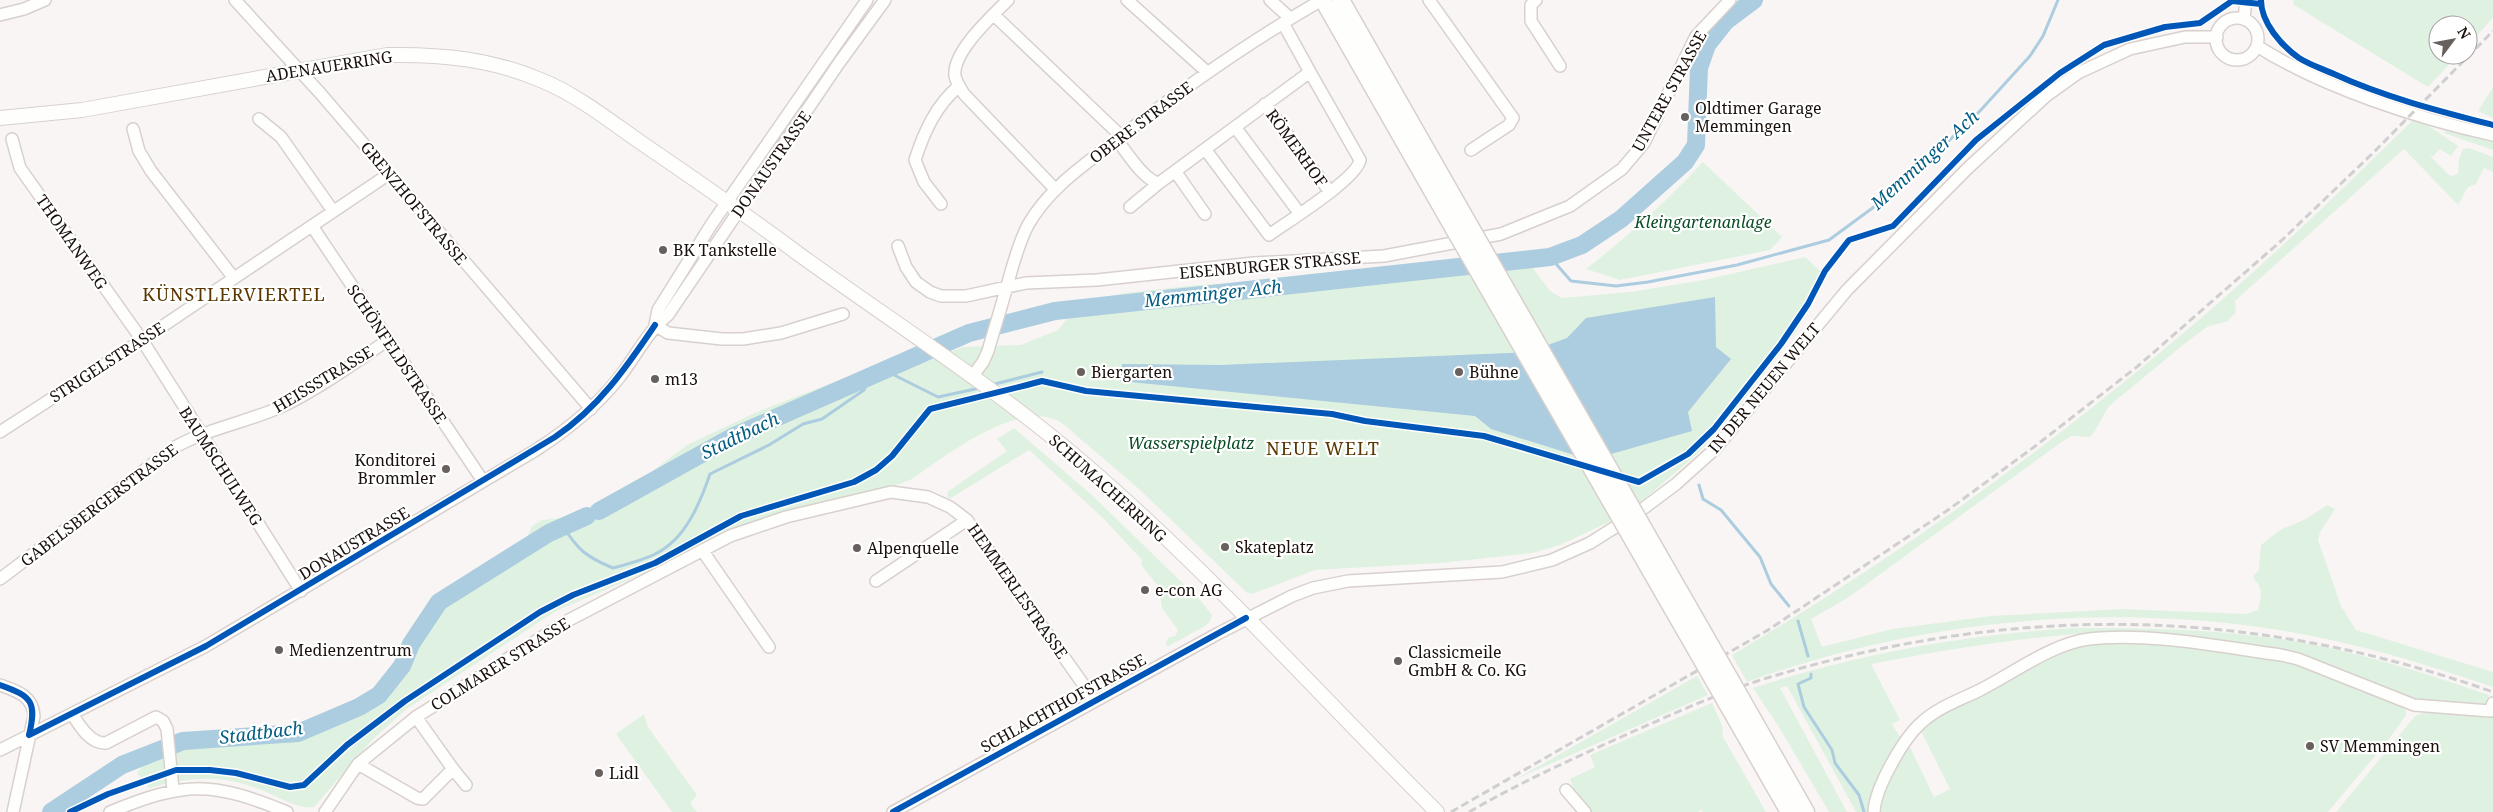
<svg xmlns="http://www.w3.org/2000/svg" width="2493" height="812" font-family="'Noto Serif',serif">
  <rect width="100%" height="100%" fill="#f9f5f4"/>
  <path fill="#dff2e1" d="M2293,0H2493V18L2468,45V25H2438V55H2458L2428,87L2294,5Z
    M2493,87V118L2478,111Z
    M2413,120L2426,124L2458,146L2451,156L2440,149L2433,156H2430L2450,176L2458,174L2459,159L2463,149L2469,148L2493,157V172L2484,168L2476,184L2468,187L2458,205L2404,149L2235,301L2236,312L2228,321L2207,327L2188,341L2109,406L2093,434L2089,437L2072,436L2063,441L1849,597L1811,619L1822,647L1892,629L1991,616L2122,609L2246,614L2258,610C2261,598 2264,589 2254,579V575L2259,570L2261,545L2280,530L2306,519L2327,505L2335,509L2320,532L2318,540L2341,606L2356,630L2493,672V687C2452,673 2411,660 2369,649C2167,596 1942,611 1747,682L1732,655C1921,543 2098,412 2261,265C2313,218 2363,169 2413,120Z
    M2446,130L2493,142V150L2444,133Z
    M1703,162L1782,237L1770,250L1620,280L1586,269C1628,236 1666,202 1703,162Z
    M1521,252L1550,291L1562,298L1630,292L1704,280L1805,257L1827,277L1795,333L1723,427L1697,454L1628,513L1560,545L1532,553L1440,563L1315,570L1252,594L1246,592L1139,489L1063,424C1023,395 945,456 912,479L900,484L786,512L724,534L654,569L556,611L408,708L372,740L314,807C298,810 275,795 259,789C220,774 189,777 149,788L137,773L150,757L181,748L200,744L300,736L354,714L383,695L389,688L416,623L431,602L451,587L523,548L532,526L542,520L561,518L603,506L644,480L655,469L687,445L757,412L883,363L903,357L926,362L963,347L1021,345L1058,330L1070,315L1088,300L1125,293L1197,285L1407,276L1452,264Z
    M1014,428L1093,496L1201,601L1212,615L1210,621L1205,626L1167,647L1166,643L1168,638L1175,636L1178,630L1162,608L1159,587L1141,565L1142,560L1102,517L1029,450L951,498H948L947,492L1007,451L997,439Z
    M2072,628C2147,628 2224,629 2299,642C2364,654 2427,673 2489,695L2487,703L2482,706L2421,702L2302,655L2085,637L2078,634C2008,639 1940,651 1871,664L1900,720L1892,724L1902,740L1871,812H1856L1787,686L1780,688L1847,812H1829L1779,727L1753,688C1857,654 1962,635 2072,628Z
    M2090,642H2146L2284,659L2405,707L2406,715L2389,739L2373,753L2376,755L2328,812H1879L1880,800L1908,743L1934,797L1950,789L1920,729L1931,720L2063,650Z
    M1697,676L1708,695L1516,779Z
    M1712,703L1722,725L1723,737L1766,812H1703L1701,810L1698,812H1590L1575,793L1570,779L1595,767L1590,755Z
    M2431,712L2493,716V812H2336L2415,716L2425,712Z
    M644,714L648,727L697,795L690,803L697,812H672L616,734Z"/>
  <path fill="#acccdf" d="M1715,297L1716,347L1731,359L1688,412L1692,431L1590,460L1491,429L1475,416L1120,381L1122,364L1220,365L1529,352L1567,338L1586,318Z"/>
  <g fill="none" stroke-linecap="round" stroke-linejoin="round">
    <path stroke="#acccdf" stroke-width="3" d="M1550,257L1571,281L1616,286L1648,282L1737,265L1829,240L1897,190L1979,112L2030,56L2043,36L2058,0
      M886,371L938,397L980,388
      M991,385L1042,372
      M1699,485L1703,499L1721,510L1760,557L1771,584L1789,606
      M562,525C578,550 586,557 613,568C628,564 644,560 657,553C686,538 700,503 710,474L769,445L803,424L822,419L864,390L870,378
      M1798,621L1808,656
      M1811,674V678L1798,684L1804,707L1832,750L1835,763L1859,795L1864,812"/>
    <path stroke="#acccdf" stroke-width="18" d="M599,511L732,437L969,333L1055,311L1550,257L1582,245L1621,219L1685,162L1696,145L1699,68L1707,45L1726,21L1754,0
      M51,812L122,765L183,741L298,733L359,707L379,695L402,666L411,644L439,602L549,533L587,516"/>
    <g stroke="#d8d0cd" stroke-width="14">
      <path id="minor" d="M235,0L320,93L591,409
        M1008,0C992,16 952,52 955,76C956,82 961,89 964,94L1055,189
        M1127,0L1207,72
        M1270,0L1290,18
        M1429,0L1513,118L1509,125L1471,150
        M1536,0L1531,5V21L1560,66
        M0,15L24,9L45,0
        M994,15L1121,136
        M2216 39a21 21 0 1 1 42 0a21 21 0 1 1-42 0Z
        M2244,19L2246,0
        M2257,46C2321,87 2419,119 2493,135
        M1265,104L1330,192
        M259,119L281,137L333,211
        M1235,127L1300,214
        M133,129L139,151L151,171L233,277
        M12,139L20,168L142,340L301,591
        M1117,140C1126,151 1144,181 1159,183L1310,72L1283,23
        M1205,149L1269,235C1287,222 1357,179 1360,160L1310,72
        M1175,171L1205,214
        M941,204L924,182L915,160C924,132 936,105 959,86
        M1130,207L1159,183
        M312,226L483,481
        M898,246L906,267L916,282L930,292L941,296H966L1026,283L1097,280L1254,263L1384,256L1501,234L1570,206L1622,169L1644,143L1696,36L1730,0
        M655,325L658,310L711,225L867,0
        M655,325L668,333L722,339H743L781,333L843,314
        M972,377L983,362L988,351C994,330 1001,308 1007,286C1013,265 1018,244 1028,225C1049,188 1085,164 1118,139C1183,88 1250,41 1322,0
        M0,432L142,340L389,174
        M702,550L769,647
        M0,579L175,447C209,428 248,422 283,406C320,388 354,363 388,340
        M876,581L967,520
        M0,685C17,691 33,696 34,716L13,812
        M73,715C80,727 91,744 106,743L156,717L163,721L167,729L173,790
        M416,717L453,769
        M0,750L206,646L536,450C567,430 595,408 618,379C635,358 646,333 668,315L839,63L885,0
        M358,764L417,798L423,799L453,769L466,785
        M1566,790L1585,812
        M110,812C186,781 211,781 287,812
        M325,812L358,764L416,717L569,620L730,536L786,517L891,492L928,497L950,507L967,520L1095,701
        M893,812L1219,633L1292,596L1313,588L1348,581L1502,572L1552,560L1590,543L1636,514L1676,484L1715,449L1847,290L1968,168L2046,96L2078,73L2130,49L2185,37H2217
        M1874,812C1875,788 1903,739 1921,723C1938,707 1960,700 1980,690C2014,673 2051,644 2089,639C2148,632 2222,647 2281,655L2298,659L2414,705L2490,711L2493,703"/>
    </g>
    <g stroke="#d8d0cd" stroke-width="16">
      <path id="major" d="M0,118L82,110L387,55C441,54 493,59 543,81C579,96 611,122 643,144C696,180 749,217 800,255C897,325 998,389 1088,467C1212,574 1321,697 1437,812"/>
    </g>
    <g stroke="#d8d0cd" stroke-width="19">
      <path id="highway" d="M1323,0L1455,231
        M1341,0L1470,226
        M1741,698L1806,812
        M1726,702L1789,812"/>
    </g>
    <use href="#minor" stroke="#fefefd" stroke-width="11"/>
    <use href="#major" stroke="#fefefd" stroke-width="14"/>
    <use href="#highway" stroke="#fefefd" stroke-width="16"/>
    <path stroke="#d0cfcf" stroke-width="3" stroke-dasharray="8 4" stroke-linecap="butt" d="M1451,812L1768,630L1948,510L2034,447L2138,366L2281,241L2374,152L2493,31
      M1469,812C1519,783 1570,760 1623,736C1673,714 1724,690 1777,675C2021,603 2253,607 2493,692"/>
    <g stroke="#d8d0cd" stroke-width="19" stroke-linecap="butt">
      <path id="highway-bridge" d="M1470,226L1741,698
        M1455,231L1726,702"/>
    </g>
    <use href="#highway-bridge" stroke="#fefefd" stroke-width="16"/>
    <g stroke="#fff" stroke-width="9">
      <path id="cycleway" d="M2261,0C2261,23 2282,46 2299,58C2310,65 2323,69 2334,74C2384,97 2439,111 2493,125
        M0,685C32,696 37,702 29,735
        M29,735L206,646L555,437C598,408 626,368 655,325
        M70,812L108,794L176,770H210L236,773L290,787L304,785L347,745L405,701L540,612L573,595L655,563L741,516L854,482L876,470L892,456L930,409L1027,385L1042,381L1086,391L1332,414L1365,421L1484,436L1639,482L1688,454L1714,429L1781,344L1808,304L1825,271L1849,240L1893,226L1976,140L2060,73L2104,45L2165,27L2200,23L2232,1L2261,4
        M893,812L1246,618"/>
    </g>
    <use href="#cycleway" stroke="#0057b8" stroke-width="6"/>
  </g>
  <g fill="#68605c" stroke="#fff" stroke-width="2">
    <circle cx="1685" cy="117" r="5"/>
    <circle cx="663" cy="250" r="5"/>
    <circle cx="1081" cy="372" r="5"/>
    <circle cx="1459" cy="372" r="5"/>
    <circle cx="655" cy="379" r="5"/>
    <circle cx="446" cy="469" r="5"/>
    <circle cx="1225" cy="547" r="5"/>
    <circle cx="857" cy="548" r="5"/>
    <circle cx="1145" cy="590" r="5"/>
    <circle cx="279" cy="650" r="5"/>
    <circle cx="1398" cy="661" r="5"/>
    <circle cx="2310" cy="746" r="5"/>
    <circle cx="599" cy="773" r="5"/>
  </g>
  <g text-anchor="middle" stroke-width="4.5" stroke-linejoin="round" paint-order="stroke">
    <g font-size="16" fill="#1a0f0a" stroke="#fff">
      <text transform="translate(329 66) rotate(-9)" y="6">ADENAUERRING</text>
      <text transform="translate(1669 91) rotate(-61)" y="6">UNTERE STRASSE</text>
      <text transform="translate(1141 122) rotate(-37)" y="6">OBERE STRASSE</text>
      <text transform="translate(1297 148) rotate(54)" y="6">RÖMERHOF</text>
      <text transform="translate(771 164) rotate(-55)" y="6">DONAUSTRASSE</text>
      <text transform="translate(414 203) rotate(50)" y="6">GRENZHOFSTRASSE</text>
      <text transform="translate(72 242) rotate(55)" y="6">THOMANWEG</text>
      <text transform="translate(1270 265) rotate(-5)" y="6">EISENBURGER STRASSE</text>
      <text transform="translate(397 354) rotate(56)" y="6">SCHÖNFELDSTRASSE</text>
      <text transform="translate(107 362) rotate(-33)" y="6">STRIGELSTRASSE</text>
      <text transform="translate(323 379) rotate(-31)" y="6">HEISSSTRASSE</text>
      <text transform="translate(1764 388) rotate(-50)" y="6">IN DER NEUEN WELT</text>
      <text transform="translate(221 466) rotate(57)" y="6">BAUMSCHULWEG</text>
      <text transform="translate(1108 488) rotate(42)" y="6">SCHUMACHERRING</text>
      <text transform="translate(99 505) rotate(-37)" y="6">GABELSBERGERSTRASSE</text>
      <text transform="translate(354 543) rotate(-31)" y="6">DONAUSTRASSE</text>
      <text transform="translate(1018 591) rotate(55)" y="6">HEMMERLESTRASSE</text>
      <text transform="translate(500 664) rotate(-32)" y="6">COLMARER STRASSE</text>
      <text transform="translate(1063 703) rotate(-29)" y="6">SCHLACHTHOFSTRASSE</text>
    </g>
    <g font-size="16" fill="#1a0f0a" stroke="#fff" text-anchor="start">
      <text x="1695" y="114">Oldtimer Garage<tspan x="1695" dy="18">Memmingen</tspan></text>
      <text x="673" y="256">BK Tankstelle</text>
      <text x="1091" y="378">Biergarten</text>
      <text x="1469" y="378">Bühne</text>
      <text x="665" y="385">m13</text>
      <text x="436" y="466" text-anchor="end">Konditorei<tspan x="436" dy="18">Brommler</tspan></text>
      <text x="1235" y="553">Skateplatz</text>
      <text x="867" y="554">Alpenquelle</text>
      <text x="1155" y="596">e-con AG</text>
      <text x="289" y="656">Medienzentrum</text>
      <text x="1408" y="658">Classicmeile<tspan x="1408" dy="18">GmbH &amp; Co. KG</tspan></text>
      <text x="2320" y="752">SV Memmingen</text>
      <text x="609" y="779">Lidl</text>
    </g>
    <g font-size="16" font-style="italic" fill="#094d24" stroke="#fff">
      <text x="1703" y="228">Kleingartenanlage</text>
      <text x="1191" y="449">Wasserspielplatz</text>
    </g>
    <g font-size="18" font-style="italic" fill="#035e82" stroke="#fff">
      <text transform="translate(1925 160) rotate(-42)" y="6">Memminger Ach</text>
      <text transform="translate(1213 294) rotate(-6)" y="6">Memminger Ach</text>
      <text transform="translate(740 436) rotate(-26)" y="6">Stadtbach</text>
      <text transform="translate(261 733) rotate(-7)" y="6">Stadtbach</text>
    </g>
    <g font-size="18" letter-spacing="1" fill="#5a3600" stroke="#fff">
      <text x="234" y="301">KÜNSTLERVIERTEL</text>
      <text x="1323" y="455">NEUE WELT</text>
    </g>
  </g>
  <g transform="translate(2453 40) rotate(58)"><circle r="24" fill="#ffffff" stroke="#a39f9d"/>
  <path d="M0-4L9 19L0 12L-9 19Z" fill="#68605c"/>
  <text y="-8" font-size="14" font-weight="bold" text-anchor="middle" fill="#1a0f0a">N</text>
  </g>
</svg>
